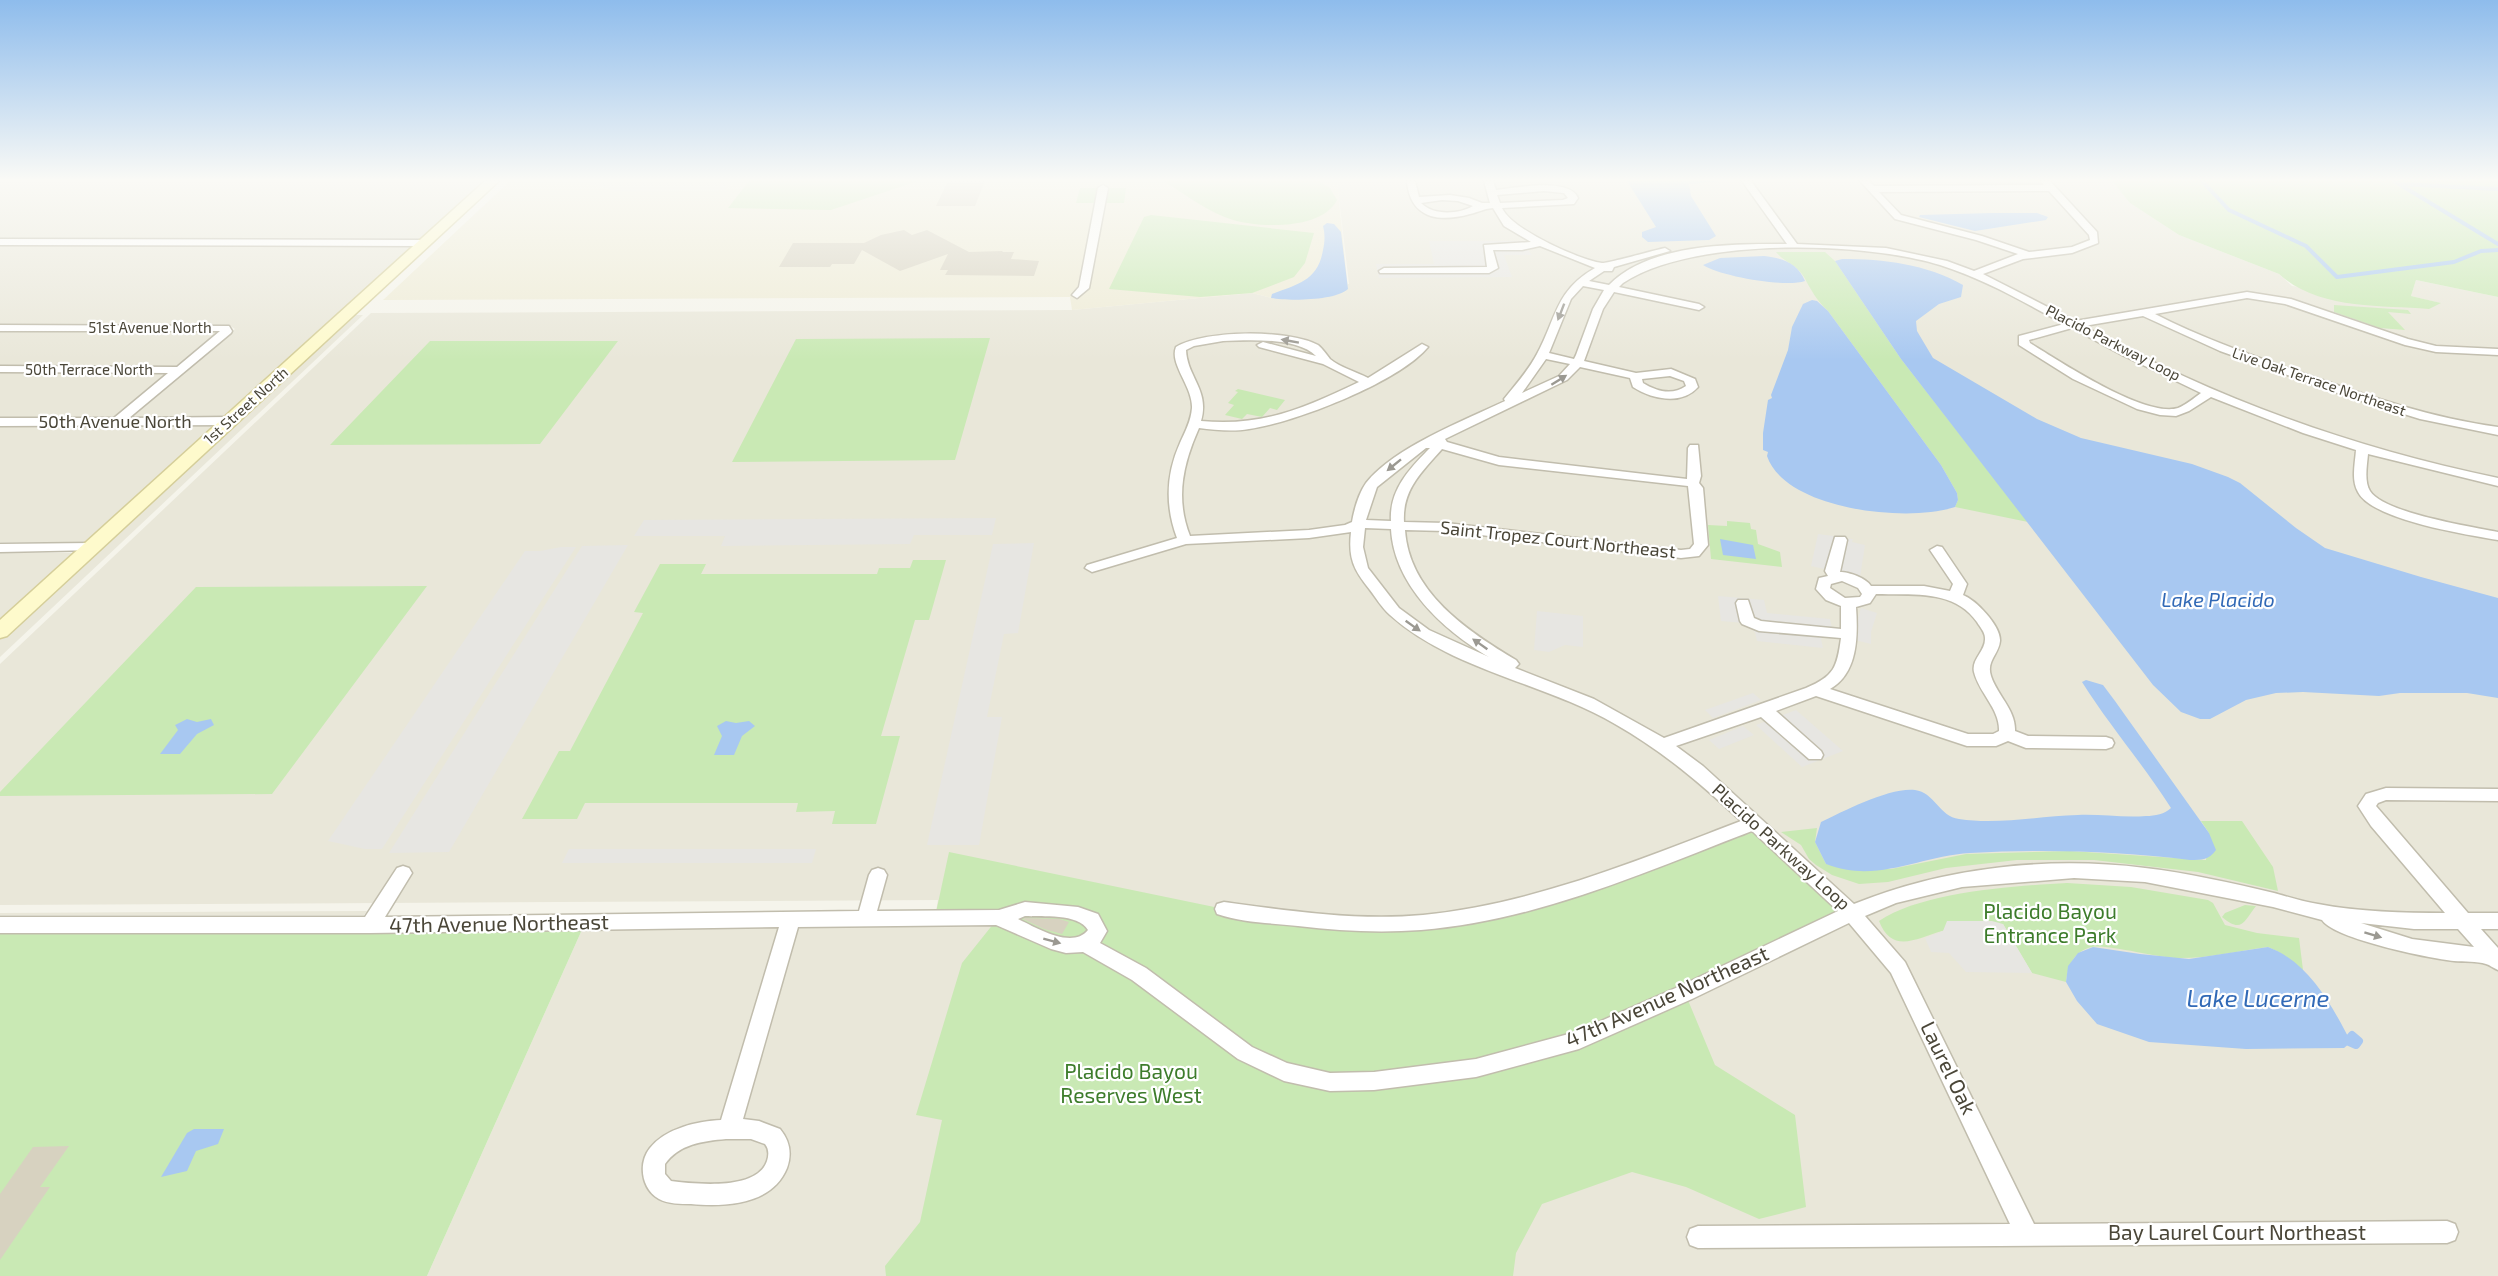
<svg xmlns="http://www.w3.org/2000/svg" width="2498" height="1276" font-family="'Exo 2',sans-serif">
  <rect width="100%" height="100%" fill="#f5f4eb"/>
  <path fill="#e9e7d9" d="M487,181L422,240H0V182Z
    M1337,181H2112L2130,203L2179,235L2279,274L2292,286L2440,303L2411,296L2416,280L2498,297V1276H427L585,923L935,917L938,900L0,905V664L371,313L1072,310L1252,293L1276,299L1349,284Z
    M0,245H415L227,417L129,418L235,329L229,325H0Z
    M352,315H363L0,657V639Z
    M0,331L218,332L219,333L176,366L0,365Z
    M0,373L167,374L114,418H0Z
    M0,426H218L89,542H0Z
    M0,553H78L0,623Z
    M367,911L364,915H0V913Z"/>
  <path fill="#e8e5df" d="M580,181H732L725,190L615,191Z"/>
  <path fill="#eeebd5" d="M510,181H580L615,191L725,190L732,181H1337L1348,289L1344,293L1320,298L1276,299L1252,293L1072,310L1070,297L383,300Z"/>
  <path fill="#c9e9b4" d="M749,181H918L831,210L728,208Z
    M1163,181H1319L1330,188L1337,200C1322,230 1260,228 1233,220C1209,213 1185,194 1163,181Z
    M2112,181H2498V297L2416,280L2411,296L2441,303L2429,309C2379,305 2318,310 2279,274L2179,235L2130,203Z
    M1080,188H1126L1124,203H1076Z
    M1151,215L1314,233L1305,263L1294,277L1252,293L1200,297L1109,289L1144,217Z
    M1776,252H1825L1835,261L1901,359L2028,522L1955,507L1958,500L1957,493L1941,465L1828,311C1817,301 1811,290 1804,277C1797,265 1784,262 1776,252Z
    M2334,305L2408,310L2411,314L2388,312L2405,330L2380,328L2334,312Z
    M990,338L955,460L732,462L796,339Z
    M430,341H618L540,444L330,445Z
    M1238,389L1285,400L1277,410L1270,408L1262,417L1247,414L1242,419L1225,415L1234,405L1228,403L1238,392L1235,391Z
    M1727,521L1750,523L1751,529L1756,530L1758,544L1780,552L1782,567L1711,559L1708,525L1727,526Z
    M913,560H946L929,620H915L881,736H900L876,824H832L835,811L796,812L798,803H585L577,819H522L559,751H570L643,613L634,612L660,564H706L701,574H877L879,568H910Z
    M427,586L272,794L0,796V792L196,587Z
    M2201,821H2242L2273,867L2278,891L2198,872L2094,860H2017L1946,868L1888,882L1859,884L1832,875L1816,865L1809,859L1801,845L1781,832L1817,828L1815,842L1826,864L1891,869L1966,854L2070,851L2206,860L2209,833Z
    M1754,823L1852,913L1685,993L1715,1065L1795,1115L1806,1207L1759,1219L1686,1187L1632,1172L1542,1204L1516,1253L1513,1276H886L885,1266L920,1222L942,1120L916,1115L962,963L998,918L935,917L949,852L1224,909L1374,924L1525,905Z
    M2067,883L2131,887L2208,900L2213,903L2225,925L2257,933L2299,938L2303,970L2279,952L2268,947C2237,951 2206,959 2175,958C2155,957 2106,944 2092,947C2074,951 2068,965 2066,982L2032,973L2003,924C1983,926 1961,926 1942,931C1917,938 1892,955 1879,921C1922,892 2014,886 2067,883Z
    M2245,905L2256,906C2244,921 2242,934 2222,917L2225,913Z
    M585,923L427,1276H0V925Z"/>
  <path fill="#e7e6e2" d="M1429,241H1521L1532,255H1504L1512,277L1379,278L1376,264H1434Z
    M996,518L992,535H914L910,544L721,546L725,536H634L644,520Z
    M1818,534L1841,537L1840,538L1853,539L1852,542L1865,545L1860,577L1811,566Z
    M1034,543L1018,633L1004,634L987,717H1002L979,845H927L993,544Z
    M628,545L449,852L389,853L582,546Z
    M561,547H576L382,849H365L328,841L525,551H540Z
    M1718,596L1764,600L1767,613L1830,619L1832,628L1821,639L1823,648L1757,641L1755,632L1744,623L1721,621Z
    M1861,608L1877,613L1871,632V644L1855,640L1856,626Z
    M1537,611L1583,616V647L1565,645L1549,652L1534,650Z
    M1753,693L1761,700L1713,718L1705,710Z
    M1796,710L1843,751L1802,767L1756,725Z
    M1743,726L1754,735L1719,749L1709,740Z
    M569,849H816L812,863H562Z
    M1947,921H1992L2003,924L2032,973L1966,972L1949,953L1931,952L1925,938L1943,931Z"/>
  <path fill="#a8c8f1" d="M1627,181H1723L1689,184L1691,196L1716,236L1709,240L1648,242L1642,237V232L1656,227Z
    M1993,213H2037L2048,217L2046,220L1975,231L1919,217L1920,215Z
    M1327,223L1334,224L1341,232L1348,289C1335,301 1288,301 1271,298L1272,294C1299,284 1318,280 1323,250C1325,241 1325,234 1323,226Z
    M1764,256C1782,258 1798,263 1805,281C1785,288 1720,276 1703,265L1720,258Z
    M1842,259C1884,259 1926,264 1963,285L1961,297L1939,304L1916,321L1917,331L1933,358L2037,419L2081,438L2192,464L2228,477L2240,483L2296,528L2325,548L2421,577L2498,598V698L2467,693H2400L2379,696L2303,692L2276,693L2246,700L2210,719H2200L2181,712L2153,685L1901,359L1835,261Z
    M1812,300L1817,301L1828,311L1941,465L1957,493L1958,500L1955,507C1908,523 1785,510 1767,456L1768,452L1763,450V433L1768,400L1772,398L1771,395L1788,350L1792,327L1803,304Z
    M1720,539L1753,545L1756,559L1723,555Z
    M2086,680L2103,685L2115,701L2209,833L2216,850C2209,860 2202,860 2190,860C2117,851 2044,849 1970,853C1919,856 1877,884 1826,864L1815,842L1821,822C1844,811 1890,787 1915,790C1934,792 1940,817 1959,819C1998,825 2039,816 2078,815C2100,814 2124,818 2146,816C2155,816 2165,814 2171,808C2143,764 2109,725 2082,682Z
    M187,719L197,722L211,719L214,725L197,734L180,754H160L178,730L175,725Z
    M726,721L736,723L749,721L755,726L742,736L734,755H714L722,736L717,726Z
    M2093,947L2140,954L2189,959L2268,947C2309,962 2332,1006 2351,1042L2344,1048L2246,1049L2149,1042L2097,1024L2077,1001L2066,982L2068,966L2078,953Z
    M194,1129H224L218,1144L196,1151L187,1171L161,1177L187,1133Z"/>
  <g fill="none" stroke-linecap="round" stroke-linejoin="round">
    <path stroke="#a8c8f1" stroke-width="4" d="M2202,181L2229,210L2306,246L2337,277L2454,262L2481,251L2498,250
      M2394,181L2498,244
      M2401,184L2498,189"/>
    <path stroke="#a8c8f1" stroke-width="8" d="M2352,1035L2359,1041L2356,1045L2347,1041Z"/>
  </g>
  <path fill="#d7d2c0" d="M948,181H985L975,206H936Z
    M904,230L912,235L927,230L969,252L1003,251L1002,252H1014L1011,259L1039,261L1034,276L945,275L948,270H940L948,254L900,271L862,250L854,264H832L830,267H779L793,243H864L881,235Z
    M1025,918L1059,919L1069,922L1062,934L1044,929L1023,919Z
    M69,1146L40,1187H50L0,1260V1194L33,1147Z"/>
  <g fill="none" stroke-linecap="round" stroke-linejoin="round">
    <g stroke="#c1bdad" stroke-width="3">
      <path id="street" d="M1407,181H1415L1419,197L1450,195L1469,198L1482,203H1490L1484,181H1493L1496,190C1515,188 1569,177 1578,198L1574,204L1502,208C1511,229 1579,260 1602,263C1606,264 1655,250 1665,248L1670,251L1614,267L1612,271H1604L1589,281L1609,285C1650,243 1733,244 1787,244L1742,181H1751L1797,244L1886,248L1947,261L1974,271L2018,254L1976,240L1895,219L1860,181H1869L1874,186L2044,185L2041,181H2050L2097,232L2098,243L2072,253L2023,259L1983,274L2075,321L2247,292L2291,299L2408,339L2436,346L2498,349V355L2436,352L2405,345L2285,304L2247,298L2155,314C2204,339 2256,357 2308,375C2371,397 2432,418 2498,427V435L2420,419L2349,397L2220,351L2143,316L2084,326C2214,398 2352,448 2498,478V486L2368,454C2367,465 2364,482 2370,491C2384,513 2472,527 2498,532V540C2468,535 2372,520 2358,492C2351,480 2355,464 2356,450L2303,433L2211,397L2189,411L2176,416L2160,415L2137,409L2073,379L2019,345V336L2064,324C2024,302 1984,279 1940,265C1861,241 1693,237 1623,283L1619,287L1699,304L1704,307L1699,310L1614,292L1603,309L1584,361L1636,373L1671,369L1695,379L1698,387C1681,406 1652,399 1633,387L1630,378L1580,367L1567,380L1445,439L1447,442L1499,457L1687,479L1688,448L1690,445H1698L1701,476L1699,483L1703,488L1708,545L1699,556L1681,558L1446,531L1405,530C1409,592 1467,631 1516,660L1519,664L1515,668L1594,699L1664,738L1806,688C1834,676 1837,668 1841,638L1759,631L1742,624L1740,621L1736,603L1738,600H1748L1754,618L1761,621L1841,629V606L1826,600L1816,589L1819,578L1828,576L1825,571L1835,537H1845L1847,540L1840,572C1849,572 1866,578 1871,586H1924L1950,591L1953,584L1930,550L1937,546L1942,547L1967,584L1963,595C1976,600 2001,626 2000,641C1999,654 1986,661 1991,676C1997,695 2016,710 2015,731L2028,736L2106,737L2112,739L2114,743L2112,747L2106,749L2026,748L2008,741L1996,746H1967L1816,696L1776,711L1821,751L1823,755L1821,759H1809L1761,717L1676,746L1703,766L1854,904C1944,867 2049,856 2145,868C2188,873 2232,883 2274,893C2289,897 2304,902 2318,904C2359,912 2404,913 2445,913L2371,826L2358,806L2366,794L2386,788L2498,789V801L2386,800L2378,803L2376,806L2468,913H2498V929H2481L2498,948V970C2493,968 2490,965 2486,964C2477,961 2464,962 2454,961C2429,958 2334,939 2322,920L2273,907L2145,882L2074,878L1962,887L1896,903L1865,916L1905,962L2034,1224L2447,1221L2455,1224L2458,1232L2455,1240L2447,1243L1698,1248L1690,1245L1687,1237L1690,1229L1698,1226L2010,1224L1891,973L1849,923L1692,999L1579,1049L1476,1077L1374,1090L1330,1091L1284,1081L1238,1059L1132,980L1083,952L1066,953L1051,949L996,925L798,927L743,1119L759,1121L780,1129C790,1141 792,1154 787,1168C772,1205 725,1207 691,1204C681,1204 668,1204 659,1199C641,1189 638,1163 650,1148C666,1128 698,1121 721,1120L779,927L370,933H0V917H365L397,868L403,866L409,868L412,873L385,917L859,911L869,875L872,870L878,868L884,870L887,875L877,911L999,910L1025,902L1078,907L1098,914L1107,931L1100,943L1146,968L1252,1047L1287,1063L1330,1073L1374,1072L1476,1059L1576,1032L1678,987L1838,911L1752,831C1645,872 1536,921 1421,930C1380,933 1339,931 1298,926C1272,923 1243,923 1217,914L1215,909L1217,904L1224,902C1290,911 1357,921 1423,915C1534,904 1638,860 1741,821C1700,783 1664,752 1615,724C1545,683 1451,670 1390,615C1382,608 1376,598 1370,590C1354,570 1348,559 1351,532L1309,538L1186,544L1092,572L1085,568L1087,565L1177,538C1165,506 1166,474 1180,443C1185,432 1191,421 1192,408C1193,387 1169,364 1176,347C1205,330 1288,329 1318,345C1323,349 1326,354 1330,359C1339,367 1357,372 1368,378L1422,344L1428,347C1399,382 1294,423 1249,429C1233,432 1215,430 1199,428C1183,464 1175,498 1190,536L1309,530L1345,525L1352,522C1354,510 1359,493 1366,483C1395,447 1463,421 1505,401L1504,399C1516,384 1528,371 1537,354C1557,317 1555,291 1595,268L1540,246L1522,250H1493L1498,268L1489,273H1380L1379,271L1384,268L1487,267L1484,245L1531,242L1504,226L1493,208C1483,209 1479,212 1470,214C1438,223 1410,218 1407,181ZM1544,191L1564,193L1568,198L1563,200L1500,203L1497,195ZM2049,191L2089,235L2090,240L2072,247L2029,252L1982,236L1901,215L1879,192ZM1442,200L1458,201L1473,206C1459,214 1434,216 1421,203ZM1583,286L1604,290L1593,309L1576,355L1574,359L1549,353L1571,299ZM2072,328L2122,355L2201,393C2194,398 2186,405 2178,408C2145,418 2059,361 2030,343L2029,340ZM1223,341C1248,340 1297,337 1316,356L1263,342L1257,345L1259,347L1323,364L1359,382C1305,408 1262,427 1201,421C1210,390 1187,377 1186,350L1194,346ZM1546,359L1570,364L1559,376L1522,393ZM1670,376L1684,381L1686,386C1672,396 1656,391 1643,383L1642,379ZM1426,448H1430C1410,468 1389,490 1391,521L1366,520L1377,487ZM1442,449L1499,465L1688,486L1694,544L1690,549L1681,550L1446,523L1404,522C1402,489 1423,471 1442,449ZM1365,528L1391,529C1394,585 1443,630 1489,657L1429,630L1399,608L1368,568L1363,547ZM1842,581L1858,588L1862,594L1860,597L1845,598L1830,588L1831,584ZM1876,594C1912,595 1954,589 1977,622C1980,627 1985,632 1985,638C1986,651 1971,659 1974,672C1979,693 2000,709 1999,731L1993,734H1968L1830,689C1858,673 1858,636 1856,607L1870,603ZM1025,916C1042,917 1078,913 1088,930C1072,950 1035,927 1018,919ZM2361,923L2414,929H2458L2474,947L2412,939ZM726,1139H751L765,1144C769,1149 769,1155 767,1161C757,1191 695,1184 671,1181L665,1174V1164C679,1144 703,1141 726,1139Z
        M1103,185L1108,188L1089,288L1077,298L1072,295L1079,287L1098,188Z
        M0,239L424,240L429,243L424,246L0,245Z
        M0,325L229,326L232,331L231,333L129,418L230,417L236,421L230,425L0,426V418H114L168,373L0,372V366L177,367L220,331H0Z
        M92,543L99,547L97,550L0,552V544Z"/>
    </g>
    <g stroke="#d5ce9a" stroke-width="3">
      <path id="secondary" d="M485,181H499L7,636L0,638V620Z"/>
    </g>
    <use href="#street" fill="#fff" fill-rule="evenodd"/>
    <use href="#secondary" fill="#fefacc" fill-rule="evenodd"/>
  </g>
  <defs><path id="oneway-solid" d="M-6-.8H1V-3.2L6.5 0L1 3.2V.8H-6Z" transform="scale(1.5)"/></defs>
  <g fill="#9b9992">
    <use href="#oneway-solid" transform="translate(1561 312) rotate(111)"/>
    <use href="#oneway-solid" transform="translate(1290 341) rotate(-170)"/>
    <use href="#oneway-solid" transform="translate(1559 380) rotate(-32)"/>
    <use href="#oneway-solid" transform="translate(1394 465) rotate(141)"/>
    <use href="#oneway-solid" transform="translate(1413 626) rotate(35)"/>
    <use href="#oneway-solid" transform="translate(1480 644) rotate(-145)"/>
    <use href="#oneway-solid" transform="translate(2373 935) rotate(17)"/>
    <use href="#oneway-solid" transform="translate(1052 941) rotate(15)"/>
  </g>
  <linearGradient id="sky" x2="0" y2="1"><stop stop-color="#8ebcec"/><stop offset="0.5" stop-color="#fafaf6"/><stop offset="1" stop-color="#fafaf6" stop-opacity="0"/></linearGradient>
  <rect width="2498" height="360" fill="url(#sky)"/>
  <g text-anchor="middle" stroke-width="4.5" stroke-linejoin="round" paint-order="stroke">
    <g font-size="15" fill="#4a4638" stroke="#fff">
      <text x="150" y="333">51st Avenue North</text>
      <text transform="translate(2113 343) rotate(27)" y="5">Placido Parkway Loop</text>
      <text x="89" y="375">50th Terrace North</text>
      <text transform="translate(2319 382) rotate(19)" y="5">Live Oak Terrace Northeast</text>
      <text transform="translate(246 406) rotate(-42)" y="5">1st Street North</text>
    </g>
    <g font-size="18" fill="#4a4638" stroke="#fff">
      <text x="115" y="428">50th Avenue North</text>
      <text transform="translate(1558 540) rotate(6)" y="6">Saint Tropez Court Northeast</text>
      <text transform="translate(1781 847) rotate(42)" y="6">Placido Parkway Loop</text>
    </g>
    <g font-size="20" font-style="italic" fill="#3169b6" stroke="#fff">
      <text x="2218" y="607">Lake Placido</text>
    </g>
    <g font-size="21" fill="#3d7c2b" stroke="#fff">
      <text x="2050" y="919">Placido Bayou<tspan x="2050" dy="24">Entrance Park</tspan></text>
      <text x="1131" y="1079">Placido Bayou<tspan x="1131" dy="24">Reserves West</tspan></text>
    </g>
    <g font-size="21" fill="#4a4638" stroke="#fff">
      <text transform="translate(499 924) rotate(-1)" y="7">47th Avenue Northeast</text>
      <text transform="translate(1667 997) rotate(-24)" y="7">47th Avenue Northeast</text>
      <text transform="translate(1948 1068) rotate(64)" y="7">Laurel Oak</text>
      <text x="2237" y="1240">Bay Laurel Court Northeast</text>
    </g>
    <g font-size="24" font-style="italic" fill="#3169b6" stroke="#fff">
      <text x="2258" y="1007">Lake Lucerne</text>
    </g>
  </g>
</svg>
